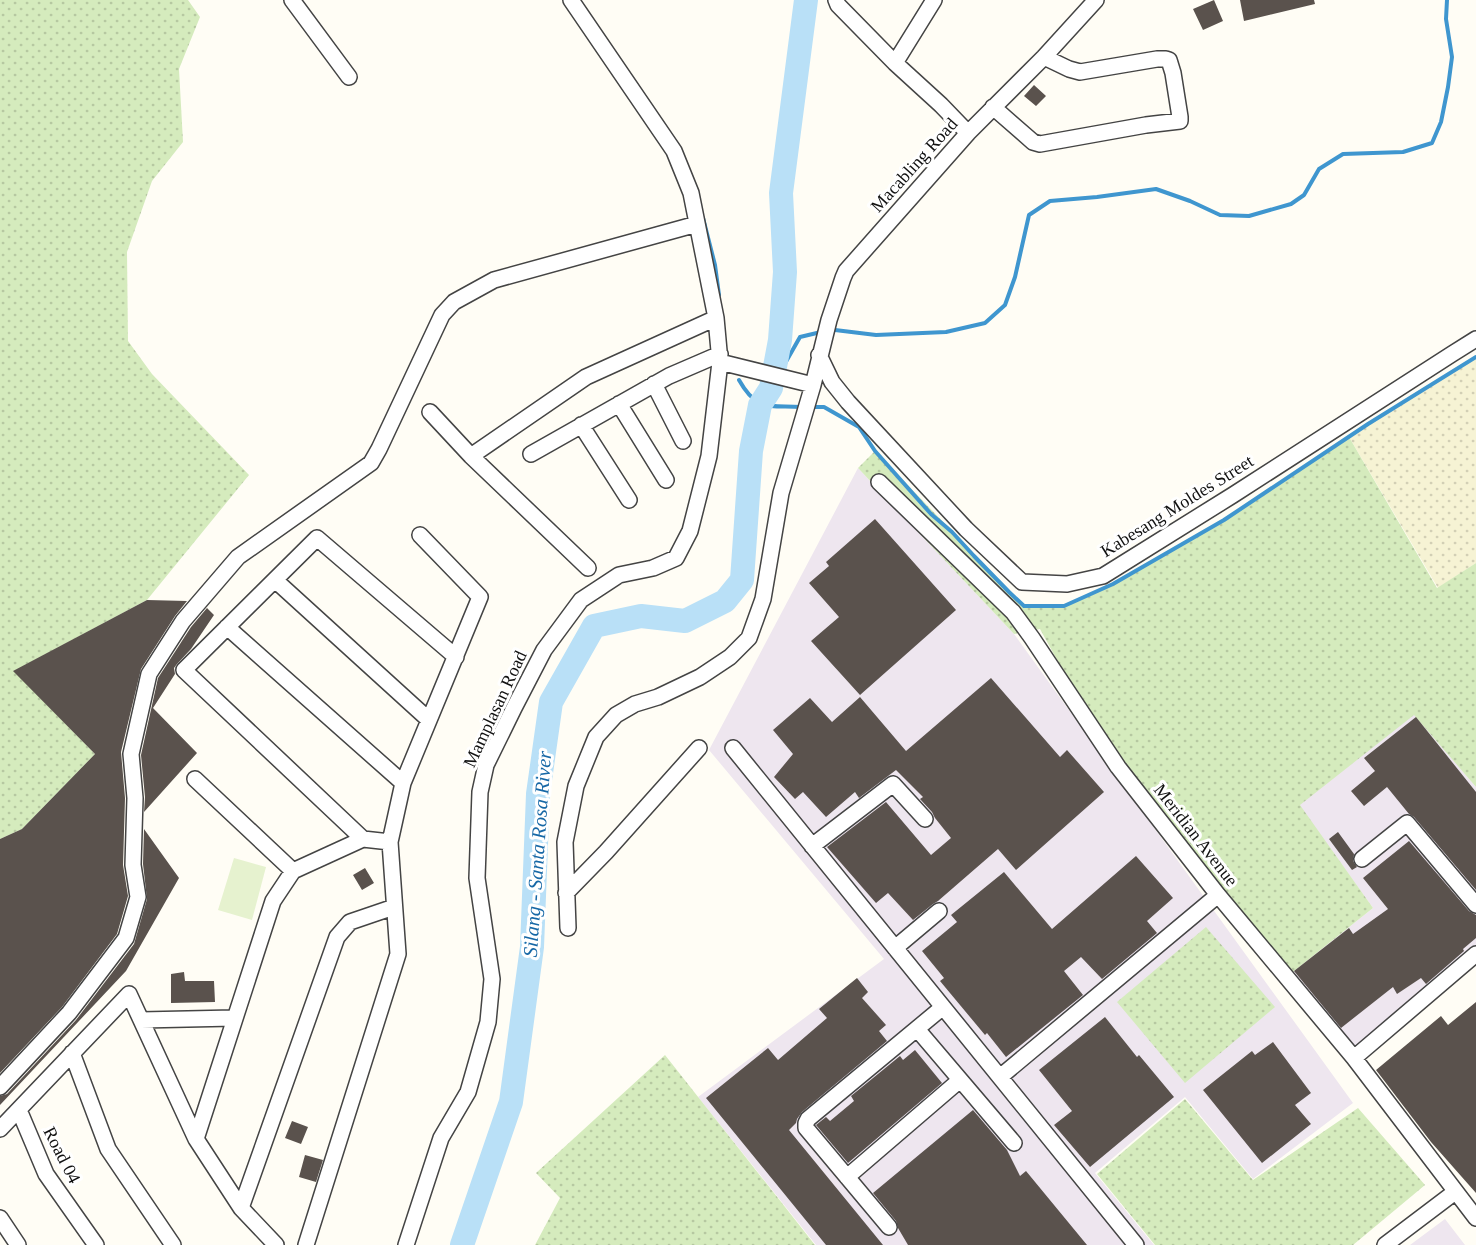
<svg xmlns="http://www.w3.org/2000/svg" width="1476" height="1245" font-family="Georgia,serif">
  <defs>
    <pattern id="farmland-dots" width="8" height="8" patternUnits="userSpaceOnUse" patternTransform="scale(1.5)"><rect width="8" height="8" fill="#f6f3d4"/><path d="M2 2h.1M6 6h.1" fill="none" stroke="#d2cfb5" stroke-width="1.8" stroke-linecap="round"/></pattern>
    <pattern id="grass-dots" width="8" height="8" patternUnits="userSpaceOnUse" patternTransform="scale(1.5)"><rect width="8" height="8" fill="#d5ebbd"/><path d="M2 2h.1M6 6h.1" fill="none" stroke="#b6c8a1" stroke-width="1.8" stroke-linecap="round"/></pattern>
  </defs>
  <rect width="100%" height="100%" fill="#fffdf5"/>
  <path fill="#eee6ef" d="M858,468L1014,634L1353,1103L1253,1179L1185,1097L1095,1173L1154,1245H816L698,1097L884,959L709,750Z
    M1414,714L1476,787V949L1353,1054L1289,975L1373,908L1299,805Z
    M1445,1219L1465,1245H1410Z"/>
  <path fill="url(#farmland-dots)" d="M1476,357V563L1438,588L1349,437Z"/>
  <path fill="url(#grass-dots)" d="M0,0H188L200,17L179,69L183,142L152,181L127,252L128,341L152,374L249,475L147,600L14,671L95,754L22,829L0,839Z
    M1349,437L1437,588L1476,563V787L1414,715L1300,805L1373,908L1289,975L1116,767L1040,629L1014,634L858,468L875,451L1024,606H1063L1113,584L1224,520Z
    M1206,927L1275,1007L1185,1083L1117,1002Z
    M665,1055L815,1245H535L560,1198L536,1173Z
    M1185,1099L1253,1180L1358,1108L1425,1185L1353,1245H1155L1097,1174Z"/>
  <path fill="#e6f2cf" d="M234,858L266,867L252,920L218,910Z"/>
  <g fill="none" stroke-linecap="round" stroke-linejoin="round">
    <path stroke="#3f96cf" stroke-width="4" d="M703,218L715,265L719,295
      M835,330L876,335L946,332L985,323L1005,305L1015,277L1029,215L1050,201L1097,197L1156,189L1190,201L1220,215L1249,216L1291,204L1304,195L1319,169L1343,154L1403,152L1432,143L1441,122L1448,87L1452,57L1446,19L1447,0
      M779,374L800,337L821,332
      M739,380C757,412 769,405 801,407
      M760,405L775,380
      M812,407H824L859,427L875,451L931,514L952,532L974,556L1009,592L1024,606H1064L1113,584L1224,520L1368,424L1476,357"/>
    <path stroke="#b9e0f7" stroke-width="24" d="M462,1245L511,1102L532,947L538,794L551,702L594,626L641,616L685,621L725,601L742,580L751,451L760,405L771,388L780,340L785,272L781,193L806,0"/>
  </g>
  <path fill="#5a524d" d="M1214,0L1223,21L1203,30L1193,9Z
    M1240,0H1314L1315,4L1244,21Z
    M1034,85L1046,96L1036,106L1024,96Z
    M875,519L956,610L860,695L811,641L839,617L809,583L829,566L826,562Z
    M147,600L187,601L175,616L141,669L121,752L125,798L123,865L128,896L117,934L62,1007L0,1073V839L22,829L95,754L13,671Z
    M207,608L214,615L191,649L177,664L174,668L175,674L153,708L197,753L144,812L145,797L141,755L158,678L191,627Z
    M991,678L1060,757L1067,750L1104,792L1016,870L998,849L938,901L933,904L913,920L888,893L876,903L827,847L886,802L931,855L951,838L935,818L932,812L920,799L923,797L896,770L859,798L855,792L826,817L803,792L795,799L774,777L793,754L773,730L810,698L832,722L860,697L906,751Z
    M1416,717L1476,792V890L1414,817L1409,814L1387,787L1364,806L1351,791L1375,771L1364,758Z
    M144,829L179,878L126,971L0,1105V1096L7,1094L76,1020L134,944L147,899L143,864Z
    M1338,832L1354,854L1353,861L1357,867L1352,870L1329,839Z
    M1409,841L1469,911L1476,915V938L1463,949L1464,951L1426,984L1421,978L1397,994L1393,987L1341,1028L1294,971L1349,928L1353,934L1388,909L1363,878Z
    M1136,856L1173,898L1147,921L1157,933L1102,979L1081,957L1064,971L1083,995L1006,1057L987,1033L985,1035L940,981L944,978L922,951L957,922L951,915L1004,872L1052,929Z
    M365,868L374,883L362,890L353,875Z
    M184,972L185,981H214L215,1002L171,1003V974Z
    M857,978L868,992L862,998L886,1025L879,1031L887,1041L802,1112L797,1119L796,1123L789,1130L883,1245H826L706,1098L768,1048L778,1060L827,1018L819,1009Z
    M1476,1002V1193L1431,1142L1376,1070L1441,1016L1448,1025Z
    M1105,1017L1137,1057L1139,1055L1174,1097L1090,1167L1054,1125L1072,1111L1039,1070Z
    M1273,1042L1311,1093L1295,1105L1311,1124L1262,1163L1203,1090L1252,1051L1255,1055Z
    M915,1050L942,1083L848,1163L816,1125L826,1117L830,1121L854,1101L851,1096L900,1056L903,1060Z
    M973,1110L1007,1150L1020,1176L1026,1171L1087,1245H908L898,1228L896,1221L873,1193Z
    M292,1121L308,1127L301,1144L285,1138Z
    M305,1155L323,1160L316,1182L299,1177Z"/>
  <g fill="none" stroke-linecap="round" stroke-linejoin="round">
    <g stroke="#444" stroke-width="18">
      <path id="minor" d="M292,0L349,77
        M836,0L838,5L895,63L941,105L968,133
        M895,63L934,0
        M993,107L1033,142L1040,144L1146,125L1180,121V117L1173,73L1169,60L1166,59H1157L1080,72L1069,69L1044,57
        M819,355L832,382L848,402L966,529L1022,582L1067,584L1103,576L1233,495L1452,354L1476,339
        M720,362L813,385
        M654,384L683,441
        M619,404L666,480
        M430,412L471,456L586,377L716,318
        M581,425L629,500
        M531,454L669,376L720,354
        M471,456L588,568
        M879,482L1013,612L1032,638L1118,767L1218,895L1354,1058L1476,1218
        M275,580L429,720
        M227,627L403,783
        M733,748L1136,1245
        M195,779L293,871
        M390,842L363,839L184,670L317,538L456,657
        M812,846L893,784L925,819
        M1362,859L1407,823L1476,905
        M566,893L606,852L699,748
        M568,928L565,842L576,786L596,737L616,715L635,704L658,697L700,677L730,657L749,638L763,599L781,493L813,385L829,320L843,278L846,271L968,133L1044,57L1096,0
        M895,948L939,911
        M141,1020L234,1018
        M917,1029L1014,1143
        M72,1053L108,1149L173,1245
        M1354,1058L1476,954
        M1000,1077L1218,895
        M0,1087L69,1013L126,938L138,897L133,865L135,798L131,754L149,674L183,621L238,557L371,463L379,449L442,315L454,302L494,280L697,224
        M19,1110L46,1174L96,1245
        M0,1129L129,994L196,1139L241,1208L276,1245
        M196,1139L273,901L293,871L363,839
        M847,1177L960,1080
        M241,1208L337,937L350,922L394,907
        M0,1218L18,1245
        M889,1227L806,1128V1123L808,1119L943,1007
        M306,1245L398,954L390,842L403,783L480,597L420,535
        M406,1245L441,1138L468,1092L488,1022L492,979L477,878L480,792L486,765L514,708L544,650L581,600L619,575L653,568L676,558L690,531L709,456L720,362L716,318L691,193L674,151L571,0
        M1385,1245L1455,1192"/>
    </g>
    <use href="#minor" stroke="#fff" stroke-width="15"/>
  </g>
  <g text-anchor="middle" stroke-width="6" stroke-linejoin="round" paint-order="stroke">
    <g font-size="18" fill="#111" stroke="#fff">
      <text transform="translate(914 165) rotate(-48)" y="6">Macabling Road</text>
      <text transform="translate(1177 506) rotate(-32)" y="6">Kabesang Moldes Street</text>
      <text transform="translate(495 709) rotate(-65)" y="6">Mamplasan Road</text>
      <text transform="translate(1196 835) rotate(52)" y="6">Meridian Avenue</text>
      <text transform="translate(62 1155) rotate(63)" y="6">Road 04</text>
    </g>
    <g font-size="20" font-style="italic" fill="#1768a6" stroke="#fff">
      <text transform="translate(537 854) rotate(-86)" y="7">Silang - Santa Rosa River</text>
    </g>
  </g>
</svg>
